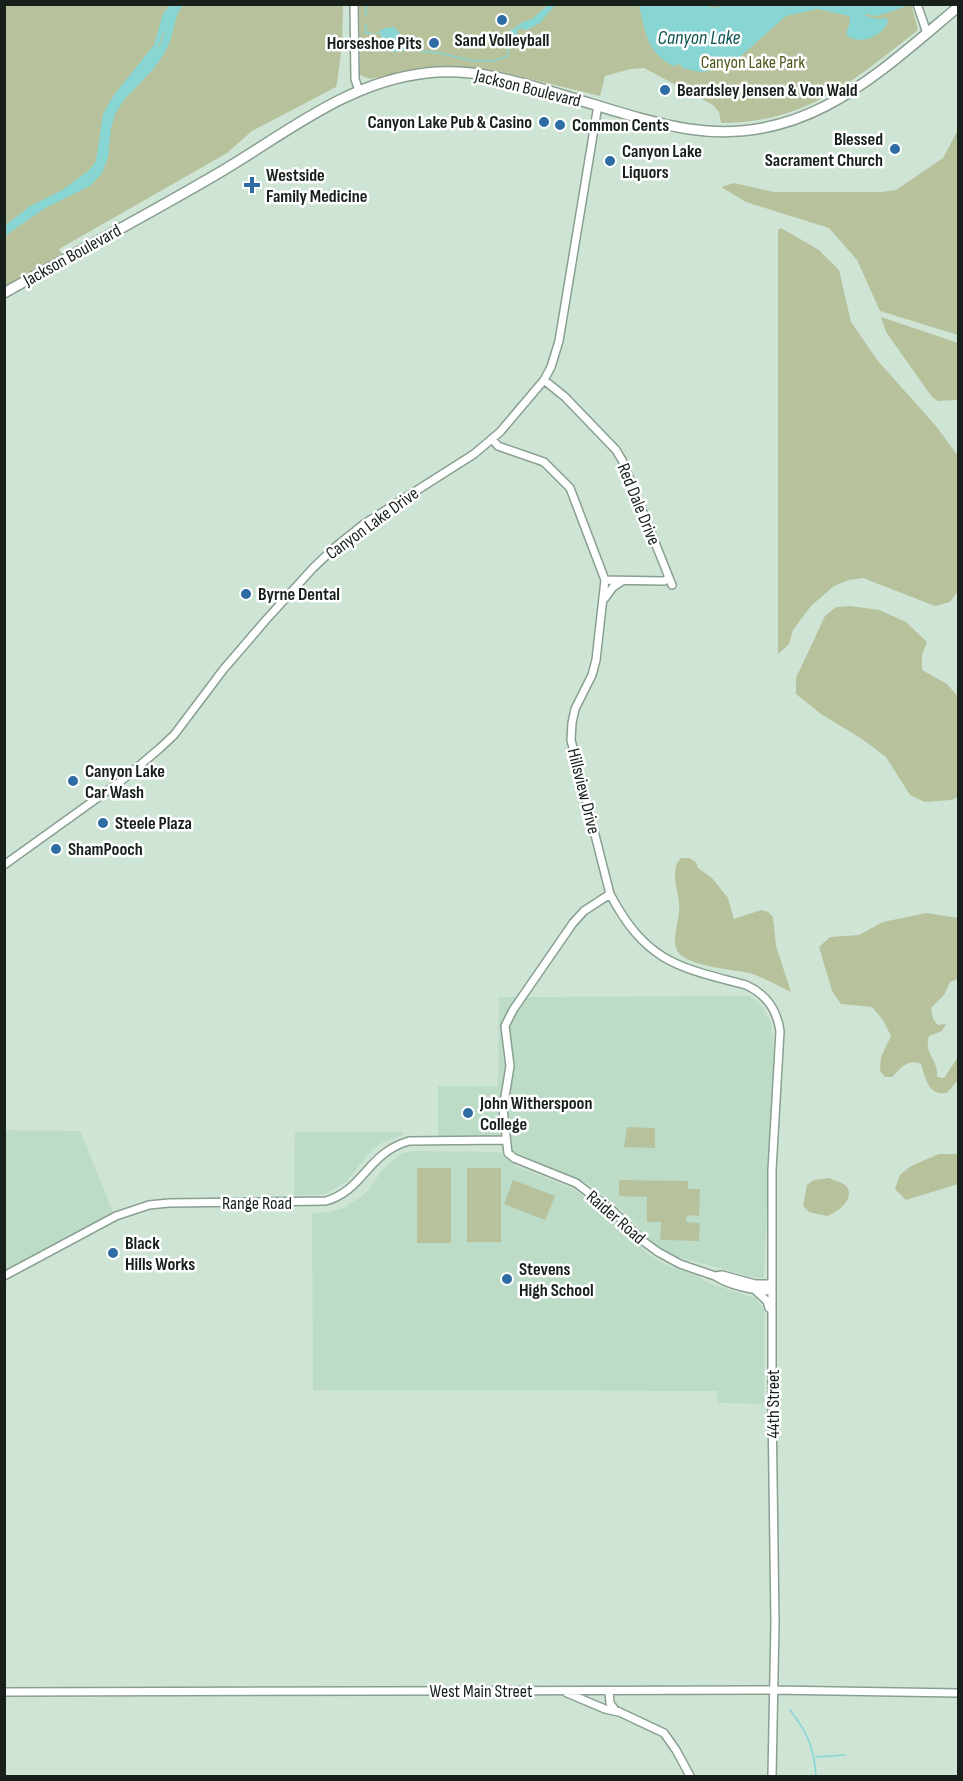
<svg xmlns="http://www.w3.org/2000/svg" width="963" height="1781" font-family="'Sofia Sans Condensed',sans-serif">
  <rect width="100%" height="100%" fill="#cee5d6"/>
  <path fill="#bddcc8" d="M750,996L763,1007L771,1024L774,1042L764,1278L752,1277L678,1257L660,1248L644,1236L634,1222L620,1208L595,1189L586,1183L512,1151L499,1141H438V1086H498L499,997Z
    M5,1130L80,1131L113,1212L5,1270Z
    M295,1132H403V1135L382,1143L371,1151L346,1182L325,1194L315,1195H294Z
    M414,1151L501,1152L508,1160L518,1167L571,1188L587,1198L611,1217L648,1254L666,1265L697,1275L708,1283L755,1298L764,1309V1404L717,1403V1391L313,1390L312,1213L329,1212L344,1208L366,1193L383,1169L400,1154Z"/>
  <path fill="#b7c19c" d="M911,4L918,30C854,80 807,123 721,123L719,112L713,105L644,68L630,69L605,76L600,96L498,71L466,67H423L370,79L360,75L359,5Z
    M5,5H343L342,46L337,83L336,87L252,131L227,153L59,249L62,254L5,286Z
    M958,130V335L880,311L857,260L829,228L746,202L721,187L734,183L774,192H881L896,190L943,158Z
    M781,228L819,250L839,270L851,322L878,361L936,426L958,456V591L950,602L935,606L863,578L849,580L834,586L811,606L793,630L789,644L778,654V230Z
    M881,317L958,343V400L938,401L932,397L886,332Z
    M850,606L879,610L906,622L927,642L922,655V670L947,684L958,697V797L951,800L925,802L910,795L886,757L862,739L821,714L796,694V678L825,616L836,607Z
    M681,858H689L696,862L698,868L712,878L728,898L734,919L761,910L768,912L773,917L776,946L791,992C778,986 766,979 753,974C735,969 681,967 676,948C672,936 681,916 679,902C677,888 670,868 681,858Z
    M926,913L958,918V979L950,982L944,995L931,1008L933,1019L938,1025L946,1024L942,1031L929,1036C923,1055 939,1059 937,1077L944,1078L958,1057V1080L947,1093C928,1096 926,1079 921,1064C908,1058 901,1068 892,1077H885L880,1071L881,1057L891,1036L883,1020L872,1007L841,1004L832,991L819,947L830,937L859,935L883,922Z
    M627,1127L655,1128V1148L624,1147Z
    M939,1154H958V1184L906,1200L895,1189L900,1175L911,1166Z
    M417,1168H451V1243H417Z
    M467,1168H501V1242H467Z
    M829,1178C835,1181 843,1182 847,1187C855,1200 837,1212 827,1216L809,1212L803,1206L807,1185L814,1180Z
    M513,1180L555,1196L545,1220L504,1204Z
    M619,1180L688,1181V1189H700L699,1216L687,1215L686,1222L700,1223L699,1241L660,1240L661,1222H647V1197L619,1196Z"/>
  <path fill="#88d6d4" d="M703,4C711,8 717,9 725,4L905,5L904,7L878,16L865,14L866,16L877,19L887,18L888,21C884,36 858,47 846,34L850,22L849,16L818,9L786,16L741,56L734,61L728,58L720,63L719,69L701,72L682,68L681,65L677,64L675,67C646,52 646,34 639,5Z
    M170,5H178L173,8L157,49L115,114L111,128L108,157L102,173L90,186L47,207L16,228L8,231L5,235V227L13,219L44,204L89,170L96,161L103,114L114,95L154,45L163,14Z
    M548,5H555L540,23L526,30L520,28L517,31L518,37L505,43L504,35L523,22L532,19Z
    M394,27C402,33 403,44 411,50L396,52L384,51L380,31L385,28Z"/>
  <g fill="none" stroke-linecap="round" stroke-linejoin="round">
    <path stroke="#88d6d4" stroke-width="1.5" d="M4,8H5
      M366,15V4
      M366,25V33H371
      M376,33L380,32
      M411,50L439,53L474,61H494L508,56L507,43
      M790,1710C808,1733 814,1748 816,1776
      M816,1757L845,1755"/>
    <path stroke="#88d6d4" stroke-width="8" d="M124,94C138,79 155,64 164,45C171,32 169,16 179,4
      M4,232L33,209L61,195"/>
    <g stroke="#899f90" stroke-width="10">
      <path id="minor" d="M354,4L355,79L359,91
        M917,4L927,33
        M544,380L565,397L616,450L622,460L672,585
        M492,439L498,446L544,462L570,488L605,580L596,660L592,675L575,709L572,723L571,740L610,894C646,962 677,967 746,985C766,994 777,1010 780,1031L772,1170V1404L775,1623L772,1776
        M605,580L664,581L669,578
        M605,598L613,587L622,581
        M4,865L121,781L159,749L174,735L223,670L265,621L313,568L333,549L364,524L474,454L500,432L544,380L551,367L559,341L598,105
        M610,894L584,911L573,923L513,1010L505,1026L510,1066L503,1109L508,1153L514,1158L576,1183L613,1211L643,1241L658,1252L680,1264L715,1276C731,1286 753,1290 771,1291
        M4,1276L116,1216L149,1205L169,1203L326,1201C364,1190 367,1153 409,1141L505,1140
        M715,1276L722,1275L755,1284H772
        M755,1290L767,1301L769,1308
        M4,1692L773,1690L958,1693
        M609,1692L610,1703L615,1710L664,1733L676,1750L690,1776
        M567,1693L605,1709L618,1712"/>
    </g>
    <g stroke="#899f90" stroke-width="12">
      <path id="major" d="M4,293C75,253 147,215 217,174C284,135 346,82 426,73C477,67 527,84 576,99C612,110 651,123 689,129C804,147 877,75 958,7"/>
    </g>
    <use href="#minor" stroke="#fff" stroke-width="7"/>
    <use href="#major" stroke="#fff" stroke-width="9"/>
  </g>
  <g fill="#2f6ca3" stroke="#fff" stroke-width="2">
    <circle cx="502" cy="20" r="6"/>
    <circle cx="434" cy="43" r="6"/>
    <circle cx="665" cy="90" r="6"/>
    <circle cx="544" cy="122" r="6"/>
    <circle cx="560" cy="125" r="6"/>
    <circle cx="895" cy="149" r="6"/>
    <circle cx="610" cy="161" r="6"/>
    <path d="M249 176h6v6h6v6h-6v6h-6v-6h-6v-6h6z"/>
    <circle cx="246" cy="594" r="6"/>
    <circle cx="73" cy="781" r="6"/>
    <circle cx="103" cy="823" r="6"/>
    <circle cx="56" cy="849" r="6"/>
    <circle cx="468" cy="1113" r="6"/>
    <circle cx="113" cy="1253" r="6"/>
    <circle cx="507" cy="1279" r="6"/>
  </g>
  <g text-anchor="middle" stroke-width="5" stroke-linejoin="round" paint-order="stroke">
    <g font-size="18" font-weight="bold" fill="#17201a" stroke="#fff" text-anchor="start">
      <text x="502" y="46" text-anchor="middle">Sand Volleyball</text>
      <text x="422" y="49" text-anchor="end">Horseshoe Pits</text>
      <text x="677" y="96">Beardsley Jensen &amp; Von Wald</text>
      <text x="532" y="128" text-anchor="end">Canyon Lake Pub &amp; Casino</text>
      <text x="572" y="131">Common Cents</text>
      <text x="883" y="145" text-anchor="end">Blessed<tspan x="883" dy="21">Sacrament Church</tspan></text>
      <text x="622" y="157">Canyon Lake<tspan x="622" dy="21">Liquors</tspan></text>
      <text x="266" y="181">Westside<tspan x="266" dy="21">Family Medicine</tspan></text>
      <text x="258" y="600">Byrne Dental</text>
      <text x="85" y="777">Canyon Lake<tspan x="85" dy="21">Car Wash</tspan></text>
      <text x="115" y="829">Steele Plaza</text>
      <text x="68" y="855">ShamPooch</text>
      <text x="480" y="1109">John Witherspoon<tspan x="480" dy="21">College</tspan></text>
      <text x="125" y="1249">Black<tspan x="125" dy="21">Hills Works</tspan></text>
      <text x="519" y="1275">Stevens<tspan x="519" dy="21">High School</tspan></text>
    </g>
    <g font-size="18" fill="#4d5a1c" stroke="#fff">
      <text x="753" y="68">Canyon Lake Park</text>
    </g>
    <g font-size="18" fill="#17201a" stroke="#fff">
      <text transform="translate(528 88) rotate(14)" y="6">Jackson Boulevard</text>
      <text transform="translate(72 255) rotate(-29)" y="6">Jackson Boulevard</text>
      <text transform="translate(639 504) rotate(68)" y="6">Red Dale Drive</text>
      <text transform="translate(372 523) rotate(-36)" y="6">Canyon Lake Drive</text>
      <text transform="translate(584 791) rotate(76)" y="6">Hillsview Drive</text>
      <text x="257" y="1209">Range Road</text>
      <text transform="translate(616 1217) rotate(41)" y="6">Raider Road</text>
      <text transform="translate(773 1404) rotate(-90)" y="6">44th Street</text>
      <text x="481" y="1697">West Main Street</text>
    </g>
    <g font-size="20" font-style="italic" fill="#0f5454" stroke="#fff">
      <text x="699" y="44">Canyon Lake</text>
    </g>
  </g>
  <rect width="963" height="1781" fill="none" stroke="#17201a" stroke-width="12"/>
</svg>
